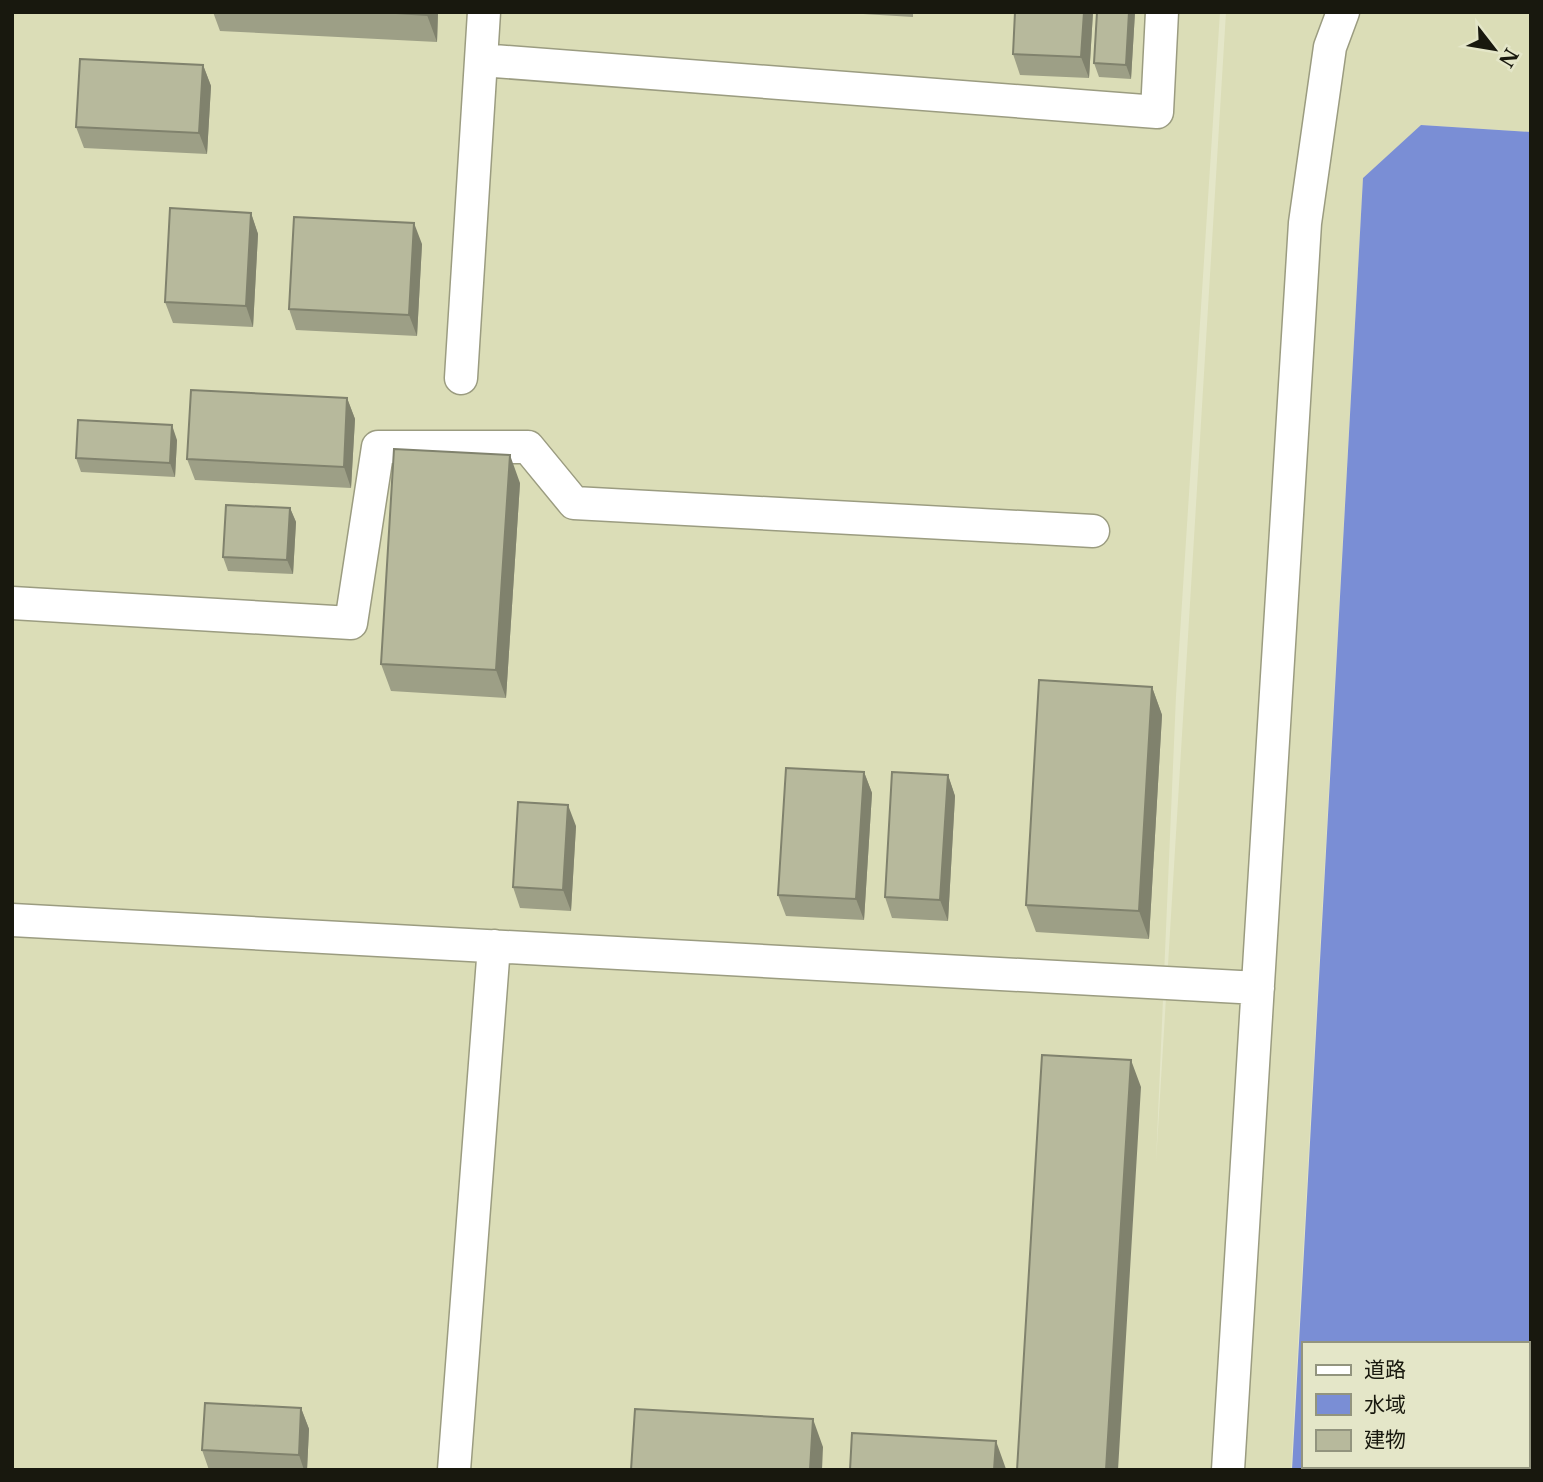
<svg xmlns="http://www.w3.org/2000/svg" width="1543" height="1482" font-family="'Libre Baskerville','Noto Sans JP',serif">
  <rect width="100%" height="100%" fill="#e4e6c8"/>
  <path fill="#dbddb7" d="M12,12H1220L1176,696L1156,1162L1226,12H1531V132L1422,125L1363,178L1291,1470H12Z"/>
  <path fill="#7a8ed5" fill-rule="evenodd" d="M1421,125L1531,132V1470H1292L1363,178ZM1303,1344H1527V1466H1303Z"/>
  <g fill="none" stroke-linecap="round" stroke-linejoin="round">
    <g stroke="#9b9c80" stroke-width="35">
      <path id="minor" d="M481,60L1157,112L1162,12
        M461,378L484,12
        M12,603L351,623L378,447H528L574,503L1093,531
        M12,920L1258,988
        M454,1470L494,946
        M1228,1470L1305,223L1330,47L1343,12"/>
    </g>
    <use href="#minor" stroke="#fff" stroke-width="32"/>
  </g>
  <path fill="#9d9f86" d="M213,12H438L437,42L220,31Z
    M830,12H913V17Z
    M1015,12H1093L1089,78L1020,75L1013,54Z
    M1135,12L1131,79L1099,77L1094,63Z
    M203,65L211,86L207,154L84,148L76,127Z
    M251,213L258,234L253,327L173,323L165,302Z
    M422,244L417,336L296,330L289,309Z
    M347,398L355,419L351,488L195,480L187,459Z
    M177,440L175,477L81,472L76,458Z
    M520,483L506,698L391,691L381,664Z
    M290,508L296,522L293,574L228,571L223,557Z
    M1152,687L1162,715L1149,939L1036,932L1026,905Z
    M864,772L872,793L864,920L786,916L778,895Z
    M948,775L955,796L948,921L892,918L885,897Z
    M576,826L571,911L520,908L513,887Z
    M301,1408L309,1429L307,1470H209L202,1450Z"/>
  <path fill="#80826d" d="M427,12H438L437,42L427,15Z
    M1084,12H1093L1089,78L1081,57Z
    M1129,12H1135L1131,79L1126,65Z
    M203,65L211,86L207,154L199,133Z
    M251,213L258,234L253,327L246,306Z
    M414,223L422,244L417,336L409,315Z
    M347,398L355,419L351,488L344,467Z
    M172,425L177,440L175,477L170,463Z
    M510,455L520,483L506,698L496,670Z
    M290,508L296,522L293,574L287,560Z
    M1152,687L1162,715L1149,939L1139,911Z
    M864,772L872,793L864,920L856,899Z
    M948,775L955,796L948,921L940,900Z
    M568,805L576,826L571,911L563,890Z
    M1131,1060L1141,1087L1118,1470H1106Z
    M301,1408L309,1429L307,1470H304L299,1455Z
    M813,1419L823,1447L822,1470H810Z
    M996,1441L1006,1469V1470H994Z"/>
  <path fill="#b7b99c" stroke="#80826d" stroke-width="2" d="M380,12H427V15Z
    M1015,12H1084L1081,57L1013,54Z
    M1097,12H1129L1126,65L1094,63Z
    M80,59L203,65L199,133L76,127Z
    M170,208L251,213L246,306L165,302Z
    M294,217L414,223L409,315L289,309Z
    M191,390L347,398L344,467L187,459Z
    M78,420L172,425L170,463L76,458Z
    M394,449L510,455L496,670L381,664Z
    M226,505L290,508L287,560L223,557Z
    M1039,680L1152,687L1139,911L1026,905Z
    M786,768L864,772L856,899L778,895Z
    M892,772L948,775L940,900L885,897Z
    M518,802L568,805L563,890L513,887Z
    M1042,1055L1131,1060L1106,1470H1017Z
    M205,1403L301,1408L299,1455L202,1450Z
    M635,1409L813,1419L810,1470H631Z
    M852,1433L996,1441L994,1470H850Z"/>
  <rect width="1543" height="1482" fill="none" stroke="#18180e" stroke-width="28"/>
  <rect x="1302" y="1342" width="228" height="126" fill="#e4e6c8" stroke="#92947e" stroke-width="2"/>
  <rect x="1316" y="1365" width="35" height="10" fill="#ffffff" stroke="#92947e" stroke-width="2"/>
  <text x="1364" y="1377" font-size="21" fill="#18180e">道路</text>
  <rect x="1316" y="1394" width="35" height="21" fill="#7a8ed5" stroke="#92947e" stroke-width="2"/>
  <text x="1364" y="1412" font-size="21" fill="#18180e">水域</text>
  <rect x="1316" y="1430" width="35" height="21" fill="#b7b99c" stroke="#92947e" stroke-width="2"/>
  <text x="1364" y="1447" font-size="21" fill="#18180e">建物</text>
  <g transform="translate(1494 49) rotate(121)" stroke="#e4e6c8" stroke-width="5" paint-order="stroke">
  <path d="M0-5L12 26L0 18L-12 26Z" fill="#18180e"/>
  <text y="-10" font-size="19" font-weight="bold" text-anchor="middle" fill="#18180e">N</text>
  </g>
</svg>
